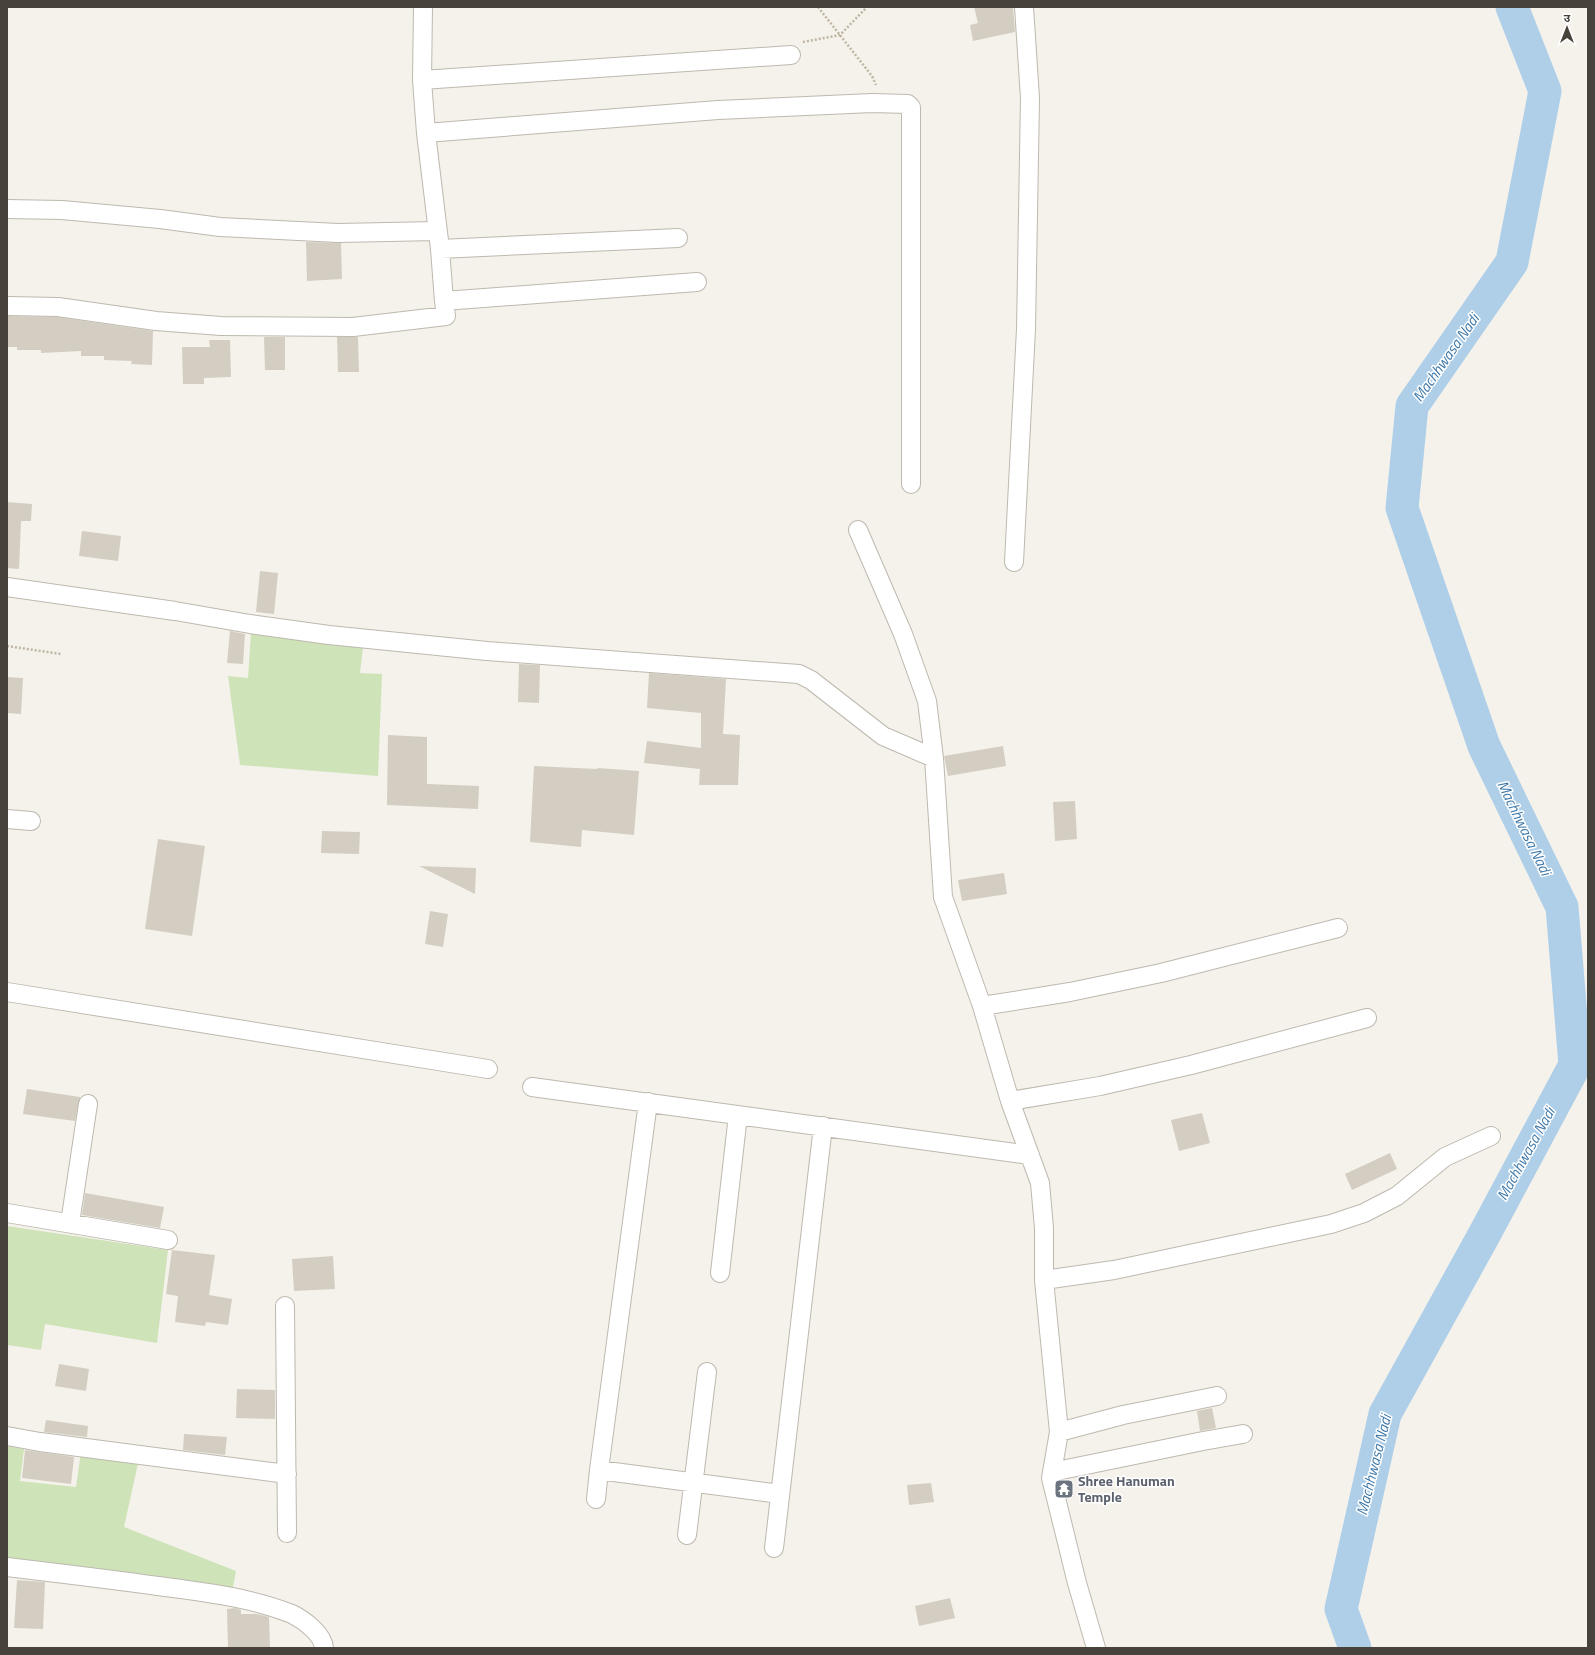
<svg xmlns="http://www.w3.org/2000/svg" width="1595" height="1655" font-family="'Titillium Web','Noto Sans Devanagari',sans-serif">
  <rect width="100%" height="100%" fill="#f4f2eb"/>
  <path fill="#cfe3b9" d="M251,633L363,647L360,673L382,674L378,776L240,765L228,676L248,678Z
    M7,1226L168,1250L157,1343L45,1324L41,1350L7,1345Z
    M7,1446L24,1449L20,1481L76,1487L81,1452L139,1459L124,1527L236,1571L232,1592L7,1564Z"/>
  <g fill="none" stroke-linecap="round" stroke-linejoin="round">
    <path stroke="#afcfe9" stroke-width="33" d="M1355,1648L1341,1609L1385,1414L1484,1235L1575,1065L1562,907L1484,746L1402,508L1412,406L1512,262L1545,91L1512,7"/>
  </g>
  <path fill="#d4cec2" d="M974,7H1013L1015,32L973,41L970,25L978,23Z
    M306,242L341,243L342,279L307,281Z
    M7,316L57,317L153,331L152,365L131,364L132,361L104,360V356H81V351L41,353V350H17V347H7Z
    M264,337H285V370H265Z
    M337,337H358L359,372H338Z
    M209,340H230L231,377L204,378V384H183L182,347H210Z
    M7,502L32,504L31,521H21L19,569L7,568Z
    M82,531L121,536L118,561L79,556Z
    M260,571L278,573L274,614L256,612Z
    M230,631L245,634L243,664L227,663Z
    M519,664L540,665L539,703L518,702Z
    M649,673L726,679L723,734L740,735L738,785H699L700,769L644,763L647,741L701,748V713L647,708Z
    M7,677L23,678L21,714L7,713Z
    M388,735L427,737V784L479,786L478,809L387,805Z
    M1003,746L1006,766L948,776L944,756Z
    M534,766L597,769L598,768L639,771L634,835L582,830L581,847L530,842Z
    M1075,801L1077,839L1055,841L1053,802Z
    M322,831L360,832L359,854L321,853Z
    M158,839L205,846L192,936L145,929Z
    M419,866L476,868L475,894Z
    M1004,873L1007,894L962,901L958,880Z
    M430,911L448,914L443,947L425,944Z
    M27,1089L80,1097L75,1121L23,1114Z
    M1202,1113L1210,1143L1179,1151L1171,1120Z
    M1390,1153L1397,1169L1352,1190L1345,1174Z
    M85,1193L164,1207L160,1228L82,1215Z
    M172,1250L215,1255L209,1295L232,1299L228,1325L206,1322L205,1326L175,1322L178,1296L166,1294Z
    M333,1256L335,1289L294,1291L292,1259Z
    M59,1364L89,1369L86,1391L55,1386Z
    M237,1389L275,1390V1419L236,1418Z
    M1212,1408L1216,1428L1200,1431L1197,1411Z
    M46,1420L88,1426L87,1437L44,1432Z
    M184,1434L227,1437L225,1455L183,1450Z
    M25,1450L74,1457L71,1484L22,1478Z
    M931,1483L934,1502L909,1505L907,1485Z
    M17,1580L45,1582L43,1629L14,1628Z
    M950,1598L955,1618L919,1626L915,1606Z
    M235,1608L241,1610V1614H257L269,1617L270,1648H228L227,1609Z"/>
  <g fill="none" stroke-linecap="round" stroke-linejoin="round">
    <g stroke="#beb9af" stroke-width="20">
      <path id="minor" d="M423,7L422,80L426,133L440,249L444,301L697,282
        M422,80L791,55
        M426,133L718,110L872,103L908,104L911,107V484
        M7,209L62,210L160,219L220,227L338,233L437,231
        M440,249L678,238
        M7,306L58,307L156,321L221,326L353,327L446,316L444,301
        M858,530L903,634L927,701L934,758L943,897L982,1006L1010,1101L1040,1183L1044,1228V1280L1059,1432L1051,1478L1077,1583L1096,1648
        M1014,562L1026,329L1030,98L1024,7
        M7,587L175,611L250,624L329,635L487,651L799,674L811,680L883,736L934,758
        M7,819L31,821
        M7,992L488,1069
        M982,1006L1070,992L1161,973L1338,928
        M532,1087L1030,1155
        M1010,1101L1100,1086L1191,1065L1367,1018
        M7,1213L168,1240
        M70,1223L88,1104
        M720,1273L738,1115
        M1044,1280L1114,1270L1331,1224L1364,1213L1397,1196L1445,1157L1491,1136
        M285,1306L287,1533
        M1059,1432L1123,1415L1217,1396
        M7,1436L40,1442L287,1474
        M599,1470L648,1102
        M1052,1472L1203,1441L1243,1434
        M596,1499L599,1470L780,1494
        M687,1535L707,1372
        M774,1548L823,1126
        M7,1567C57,1573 108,1579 158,1586C203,1592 249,1597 292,1614C304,1620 323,1634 324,1648"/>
    </g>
    <path stroke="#bfb5a2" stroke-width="2.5" stroke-dasharray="2 2" stroke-linecap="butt" d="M818,7L872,76L876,85
      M803,42L840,35L867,7
      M7,646L61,654"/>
    <use href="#minor" stroke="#fff" stroke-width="18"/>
  </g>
  <defs>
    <g id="temple-square" transform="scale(1)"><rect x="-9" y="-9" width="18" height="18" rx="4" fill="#6b7280" stroke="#fff"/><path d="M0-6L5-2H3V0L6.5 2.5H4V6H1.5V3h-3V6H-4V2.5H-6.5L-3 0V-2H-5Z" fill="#fff"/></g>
  </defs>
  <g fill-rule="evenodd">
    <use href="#temple-square" x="1064" y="1489"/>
  </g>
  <g text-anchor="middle" stroke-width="3" stroke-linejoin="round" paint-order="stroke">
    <g font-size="14" font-weight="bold" fill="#5b616d" stroke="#fff" text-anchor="start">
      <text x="1078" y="1486">Shree Hanuman<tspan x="1078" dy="16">Temple</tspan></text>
    </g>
    <g font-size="15" font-style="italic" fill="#3e78a8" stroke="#fff">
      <text transform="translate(1446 358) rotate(-55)" y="5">Machhwasa Nadi</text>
      <text transform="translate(1524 828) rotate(64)" y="5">Machhwasa Nadi</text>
      <text transform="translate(1526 1154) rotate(-61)" y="5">Machhwasa Nadi</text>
      <text transform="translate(1374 1465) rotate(-76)" y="5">Machhwasa Nadi</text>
    </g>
  </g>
  <rect width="1595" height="1655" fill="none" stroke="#47433a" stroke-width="16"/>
  <g transform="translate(1567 28)" stroke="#ffffff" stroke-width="3" paint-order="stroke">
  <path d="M0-3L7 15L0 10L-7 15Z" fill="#47433a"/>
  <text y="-6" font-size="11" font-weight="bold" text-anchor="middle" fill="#47433a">उ</text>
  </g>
</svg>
